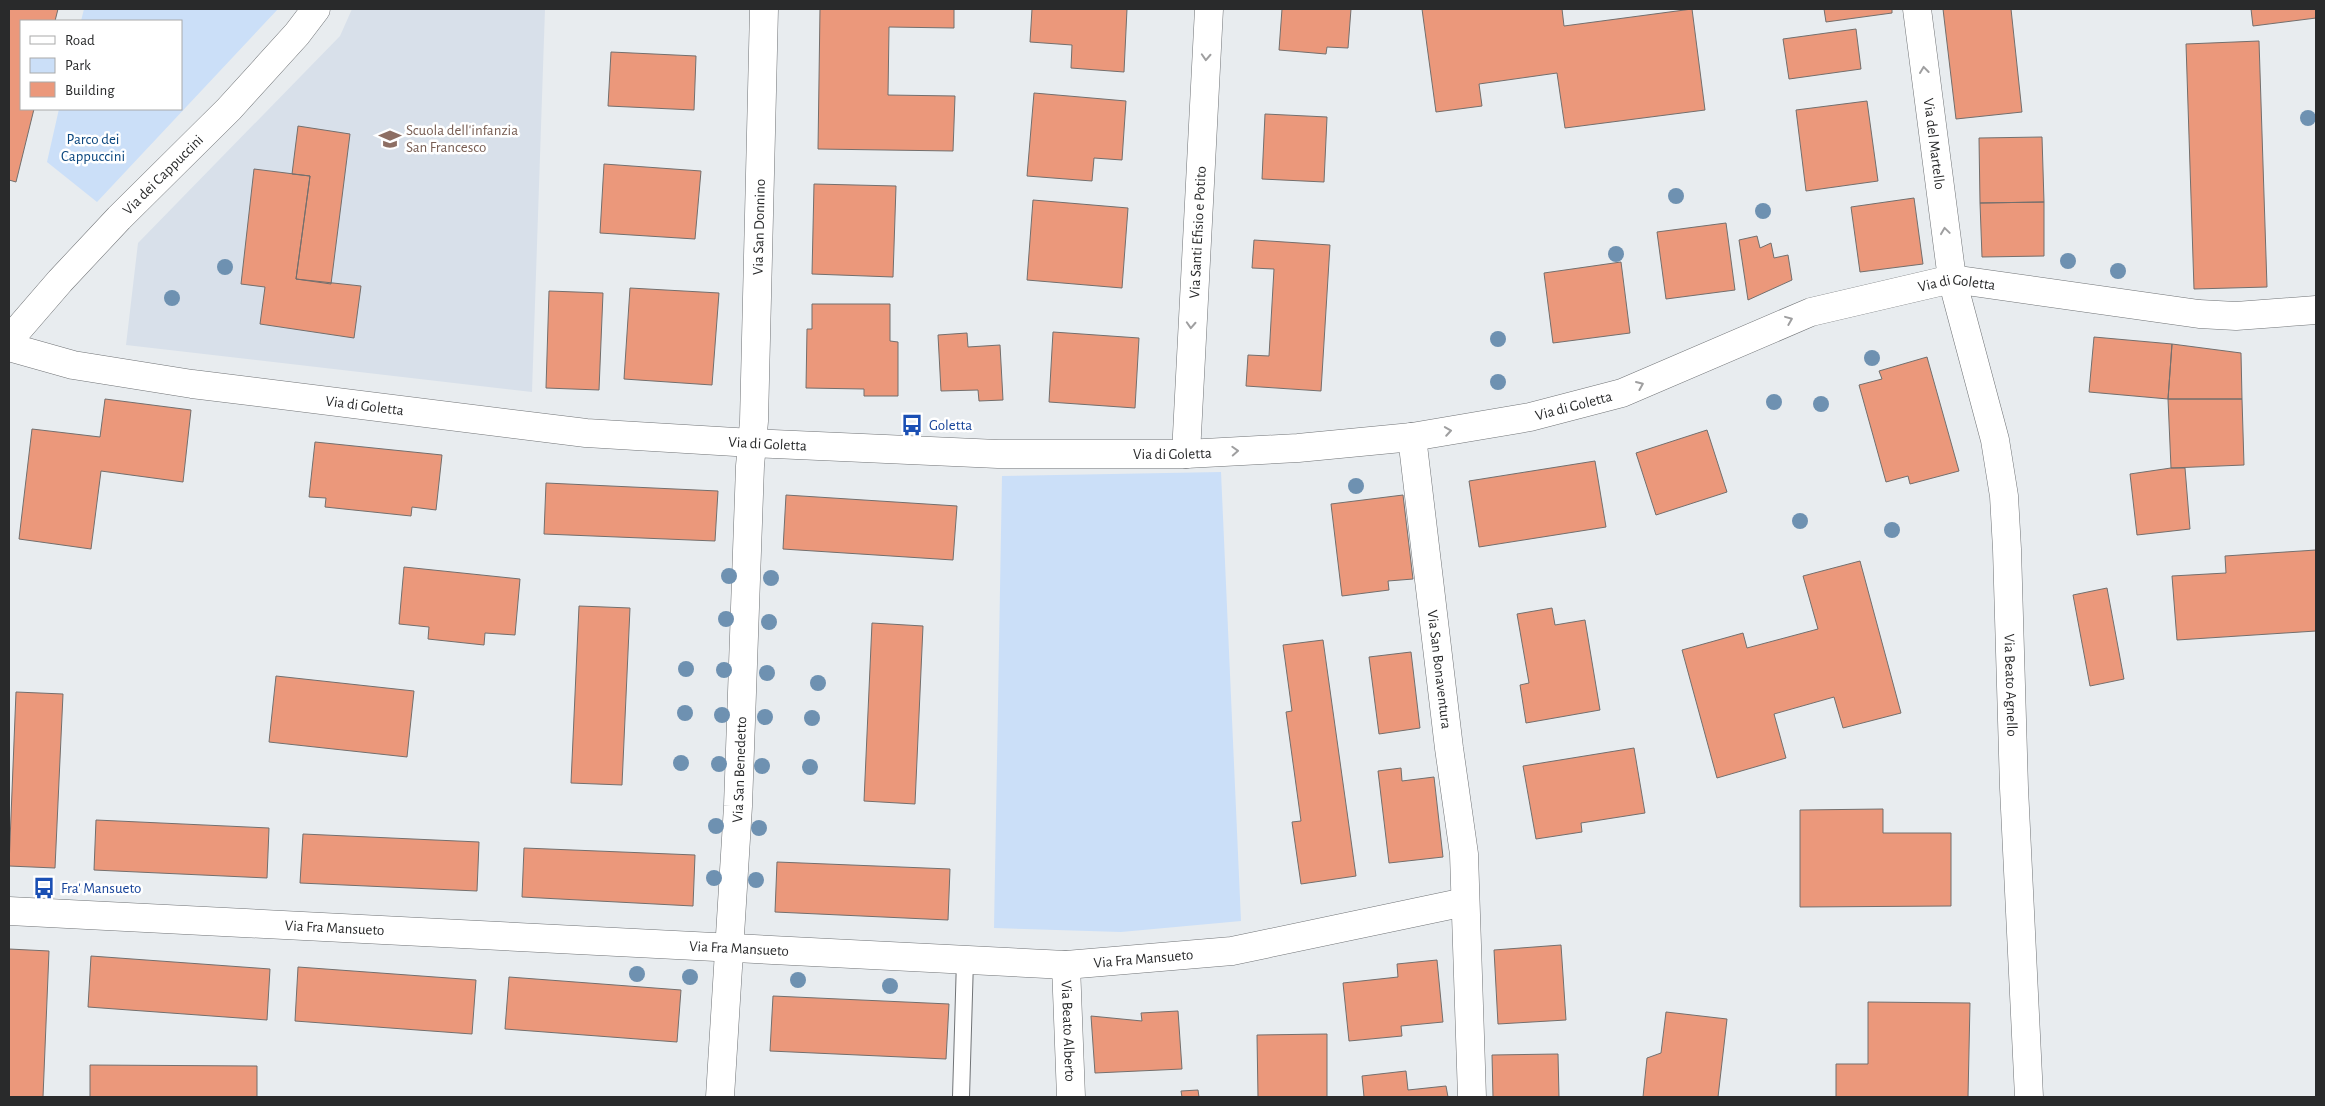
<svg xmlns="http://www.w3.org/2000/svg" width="2325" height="1106" font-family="'Alegreya Sans',sans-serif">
  <rect width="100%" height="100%" fill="#e8ecef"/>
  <path fill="#d8e0ea" d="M352,9H545L532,392L126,345L138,243L340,36Z"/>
  <path fill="#cbdff8" d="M84,9H278L97,202L47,162L59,109H181V21H81Z
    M1221,472L1241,921L1121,932L994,928L1002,476Z"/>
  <path fill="#eb987b" stroke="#736f6d" d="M9,9H58L55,21H21V109H34L16,182L9,180Z
    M820,9H954V28L889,27L888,95L955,96L953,151L818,149Z
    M1032,9H1127L1124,72L1071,68L1072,45L1030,42Z
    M1282,9H1351L1348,48L1327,47L1326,54L1279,50Z
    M1422,9H1562L1564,26L1692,9L1705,110L1565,128L1557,73L1479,84L1482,106L1436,112Z
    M1824,9H1892V13L1826,22Z
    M1943,9H2011L2022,112L1956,119Z
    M2251,9H2316V18L2253,26Z
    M1856,29L1861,69L1789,79L1783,39Z
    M2259,41L2267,287L2194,289L2186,44Z
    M611,52L696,56L694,110L608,106Z
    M1034,93L1126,101L1122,160L1094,158L1092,181L1027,176Z
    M1867,101L1878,181L1806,191L1796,110Z
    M1265,114L1327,117L1324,182L1262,179Z
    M298,126L350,134L331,284L296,279L310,176L292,174Z
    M2042,137L2044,202L1980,203L1979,138Z
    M604,164L701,171L695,239L600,233Z
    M254,169L310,176L296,279L361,286L354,338L260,324L265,287L241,284Z
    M814,184L896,186L893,277L812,274Z
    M1914,198L1923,264L1860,272L1851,207Z
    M1033,200L1128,208L1122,288L1027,280Z
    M2044,202V256L1982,257L1980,203Z
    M1726,223L1735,290L1666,299L1657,232Z
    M1757,236L1760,248L1771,243L1774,258L1788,255L1792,280L1748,300L1739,240Z
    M1254,240L1330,245L1321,391L1246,386L1248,355L1269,356L1274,269L1252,268Z
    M1621,262L1630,333L1553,343L1544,273Z
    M630,288L719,293L712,385L624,379Z
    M549,291L603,293L599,390L546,388Z
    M812,304H890V341L898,342V396H864V389L806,388L807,329H812Z
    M1053,332L1139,338L1135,408L1049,402Z
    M967,333L968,347L1000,345L1003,400L979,401L978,390L941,391L938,335Z
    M2094,337L2172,344L2168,399L2089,392Z
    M2172,344L2241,353L2242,399H2168Z
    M1927,357L1959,471L1910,484L1908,476L1886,482L1859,385L1882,379L1879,371Z
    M105,399L191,410L183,482L101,471L91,549L19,539L32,429L100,437Z
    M2168,399H2242L2244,465L2171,468Z
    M1707,430L1727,492L1656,515L1636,453Z
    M315,442L442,455L436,510L412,507L411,516L325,507L326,498L309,497Z
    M1595,461L1606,527L1479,547L1469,481Z
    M2171,468H2185L2190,529L2137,535L2130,474Z
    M546,483L718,491L715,541L544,534Z
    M786,495L957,506L953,560L783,549Z
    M1403,495L1413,579L1388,581L1389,590L1342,596L1331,504Z
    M2316,550V631L2177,640L2172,576L2226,573L2225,556Z
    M1860,561L1901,713L1843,728L1834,697L1774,714L1786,758L1717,778L1682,650L1743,633L1747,648L1818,629L1803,576Z
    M404,567L520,579L515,635L485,633L484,645L428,639L429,627L399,624Z
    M2107,588L2124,679L2090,686L2073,595Z
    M579,606L630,608L622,785L571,783Z
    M1552,608L1555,625L1585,620L1600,710L1526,723L1520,685L1529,683L1517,614Z
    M872,623L923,626L915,804L864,801Z
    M1323,640L1356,876L1301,884L1292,822L1301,821L1286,712L1292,711L1283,645Z
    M1411,652L1420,728L1379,734L1369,657Z
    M276,676L414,691L407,757L269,742Z
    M16,692L63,694L55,868L9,866Z
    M1634,748L1645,813L1581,823L1582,832L1536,839L1523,766Z
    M1401,768L1402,781L1434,777L1443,857L1389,863L1378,771Z
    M1883,809V833H1951V906L1800,907V810Z
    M96,820L269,828L267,878L94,870Z
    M303,834L479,842L477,891L300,883Z
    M524,848L695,855L693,906L522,897Z
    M777,862L950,869L948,920L775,912Z
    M1561,945L1566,1020L1498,1024L1494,950Z
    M9,949L49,951L43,1097H9Z
    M91,956L270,969L267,1020L88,1007Z
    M1437,960L1443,1022L1401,1026L1402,1036L1349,1041L1343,983L1398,977L1397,964Z
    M298,967L476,980L472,1034L295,1021Z
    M509,977L681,990L677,1042L505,1029Z
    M773,996L949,1004L946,1059L770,1051Z
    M1868,1002L1970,1003L1968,1097H1836V1064H1868Z
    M1178,1011L1182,1069L1095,1073L1091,1016L1142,1021L1141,1013Z
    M1666,1012L1727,1019L1718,1097H1643L1647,1058L1661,1053Z
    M1327,1034V1097H1258L1257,1035Z
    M1558,1054L1559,1097H1493L1492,1055Z
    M90,1065L257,1066V1097H90Z
    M1406,1071L1408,1090L1446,1086L1448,1097H1364L1362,1076Z
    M1198,1090L1199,1097H1182L1181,1091Z"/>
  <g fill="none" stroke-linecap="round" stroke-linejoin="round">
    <g stroke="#707376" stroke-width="18">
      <path id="service" d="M961,1097L965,960"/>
    </g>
    <g stroke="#707376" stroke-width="29">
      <g id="minor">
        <path id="s1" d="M1917,9L1952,279L1995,440L2004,496L2007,549L2014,788L2029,1097"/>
        <path id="s2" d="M9,340L60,281L119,218L229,109L297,34L316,9"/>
        <path id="s3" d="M9,347L73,365L192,384L586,433L752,443L998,454H1186L1298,448L1412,437L1530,417L1622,393L1811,312L1952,279L2199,314L2236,316L2316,310"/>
        <path id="s4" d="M1412,437L1449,748L1464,854L1472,1097"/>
        <path id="s5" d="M1186,454L1209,9"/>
        <path id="s6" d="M9,911L1066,965L1232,951L1465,902"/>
        <path id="s7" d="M1066,965L1071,1097"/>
        <path id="s8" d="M720,1097L738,806L750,466L754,421L764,9"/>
      </g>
    </g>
    <use href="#service" stroke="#fff" stroke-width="16"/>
    <use href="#minor" stroke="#fff" stroke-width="28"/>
  </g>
  <g fill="#6e91b1">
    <circle cx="2308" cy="118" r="8"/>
    <circle cx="1676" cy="196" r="8"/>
    <circle cx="1763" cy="211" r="8"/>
    <circle cx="1616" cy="254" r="8"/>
    <circle cx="2068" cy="261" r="8"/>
    <circle cx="225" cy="267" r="8"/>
    <circle cx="2118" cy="271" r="8"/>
    <circle cx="172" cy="298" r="8"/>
    <circle cx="1498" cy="339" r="8"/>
    <circle cx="1872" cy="358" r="8"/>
    <circle cx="1498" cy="382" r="8"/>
    <circle cx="1774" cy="402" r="8"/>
    <circle cx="1821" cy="404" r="8"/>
    <circle cx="1356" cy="486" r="8"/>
    <circle cx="1800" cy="521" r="8"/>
    <circle cx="1892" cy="530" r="8"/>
    <circle cx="729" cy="576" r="8"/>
    <circle cx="771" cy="578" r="8"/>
    <circle cx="726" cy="619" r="8"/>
    <circle cx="769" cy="622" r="8"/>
    <circle cx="686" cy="669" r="8"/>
    <circle cx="724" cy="670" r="8"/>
    <circle cx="767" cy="673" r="8"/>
    <circle cx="818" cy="683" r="8"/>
    <circle cx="685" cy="713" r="8"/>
    <circle cx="722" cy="715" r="8"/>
    <circle cx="765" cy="717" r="8"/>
    <circle cx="812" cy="718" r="8"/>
    <circle cx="681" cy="763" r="8"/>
    <circle cx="719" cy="764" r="8"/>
    <circle cx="762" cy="766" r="8"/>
    <circle cx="810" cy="767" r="8"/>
    <circle cx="716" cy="826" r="8"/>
    <circle cx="759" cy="828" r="8"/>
    <circle cx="714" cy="878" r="8"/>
    <circle cx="756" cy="880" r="8"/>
    <circle cx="637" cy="974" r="8"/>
    <circle cx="690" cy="977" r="8"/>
    <circle cx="798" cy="980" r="8"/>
    <circle cx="890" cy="986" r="8"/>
  </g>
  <defs><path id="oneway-chevron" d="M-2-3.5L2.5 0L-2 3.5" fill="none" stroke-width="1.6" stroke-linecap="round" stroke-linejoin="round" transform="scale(1.25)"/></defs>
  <g stroke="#9f9fa0">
    <use href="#oneway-chevron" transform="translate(1206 57) rotate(93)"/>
    <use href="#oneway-chevron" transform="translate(1924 70) rotate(-97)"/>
    <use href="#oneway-chevron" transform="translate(1945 231) rotate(-98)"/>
    <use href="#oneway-chevron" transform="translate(1789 320) rotate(-22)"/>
    <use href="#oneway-chevron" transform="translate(1191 325) rotate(93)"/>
    <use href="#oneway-chevron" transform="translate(1640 385) rotate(-23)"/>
    <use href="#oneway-chevron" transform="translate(1448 431) rotate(-9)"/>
    <use href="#oneway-chevron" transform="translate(1235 451) rotate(-3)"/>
  </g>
  <defs>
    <g id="school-bare" transform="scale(1.725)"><path d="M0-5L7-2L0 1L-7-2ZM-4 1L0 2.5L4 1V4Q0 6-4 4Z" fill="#8d6e63" stroke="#fff" stroke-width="2.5" paint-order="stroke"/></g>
    <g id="bus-bare" transform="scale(1.725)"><path d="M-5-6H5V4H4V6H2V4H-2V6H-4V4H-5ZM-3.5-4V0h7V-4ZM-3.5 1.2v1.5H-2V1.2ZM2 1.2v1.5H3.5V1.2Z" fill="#1a4fb4" stroke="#fff" stroke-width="2.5" paint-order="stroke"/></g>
  </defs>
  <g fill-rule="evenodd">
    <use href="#school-bare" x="390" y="139"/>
    <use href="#bus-bare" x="912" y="425"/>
    <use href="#bus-bare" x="44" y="888"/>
  </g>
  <g text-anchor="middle" stroke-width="5" stroke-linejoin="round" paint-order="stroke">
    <g font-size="15" fill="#785e54" stroke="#fff" text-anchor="start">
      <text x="406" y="135">Scuola dell'infanzia<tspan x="406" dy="17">San Francesco</tspan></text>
    </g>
    <g font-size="15" fill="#0b477f" stroke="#fff">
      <text x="93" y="144">Parco dei<tspan x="93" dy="17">Cappuccini</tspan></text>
    </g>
    <g font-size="15" fill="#292a2b" stroke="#fff">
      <text dy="5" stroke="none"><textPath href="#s1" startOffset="136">Via del Martello</textPath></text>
      <text dy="5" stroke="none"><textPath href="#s2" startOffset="226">Via dei Cappuccini</textPath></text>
      <text dy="5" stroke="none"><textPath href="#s8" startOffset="871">Via San Donnino</textPath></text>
      <text dy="5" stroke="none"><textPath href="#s5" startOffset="222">Via Santi Efisio e Potito</textPath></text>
      <text dy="5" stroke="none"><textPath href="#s3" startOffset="1981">Via di Goletta</textPath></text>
      <text dy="5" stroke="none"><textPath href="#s3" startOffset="361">Via di Goletta</textPath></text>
      <text dy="5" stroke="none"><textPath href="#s3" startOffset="1576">Via di Goletta</textPath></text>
      <text dy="5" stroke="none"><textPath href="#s3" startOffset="766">Via di Goletta</textPath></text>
      <text dy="5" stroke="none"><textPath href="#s3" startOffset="1171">Via di Goletta</textPath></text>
      <text dy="5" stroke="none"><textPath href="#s4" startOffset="234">Via San Bonaventura</textPath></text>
      <text dy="5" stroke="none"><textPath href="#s1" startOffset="685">Via Beato Agnello</textPath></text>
      <text dy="5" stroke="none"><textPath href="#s8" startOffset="328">Via San Benedetto</textPath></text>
      <text dy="5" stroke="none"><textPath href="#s6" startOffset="326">Via Fra Mansueto</textPath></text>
      <text dy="5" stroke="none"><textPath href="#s6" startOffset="731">Via Fra Mansueto</textPath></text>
      <text dy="5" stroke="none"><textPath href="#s6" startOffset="1136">Via Fra Mansueto</textPath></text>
      <text dy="5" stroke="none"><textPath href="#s7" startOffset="66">Via Beato Alberto</textPath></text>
    </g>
    <g font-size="15" fill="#164399" stroke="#fff" text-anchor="start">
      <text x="929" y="430">Goletta</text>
      <text x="61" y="893">Fra' Mansueto</text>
    </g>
  </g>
  <rect width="2325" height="1106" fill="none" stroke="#292a2b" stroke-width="20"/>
  <rect x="20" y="20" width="162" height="90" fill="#ffffff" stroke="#a9aaaa"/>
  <rect x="30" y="36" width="25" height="8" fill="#ffffff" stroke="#a9aaaa"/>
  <text x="65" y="45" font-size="15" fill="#292a2b">Road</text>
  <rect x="30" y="58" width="25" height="15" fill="#cbdff8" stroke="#a9aaaa"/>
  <text x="65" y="70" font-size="15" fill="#292a2b">Park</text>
  <rect x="30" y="82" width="25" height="15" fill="#eb987b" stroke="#a9aaaa"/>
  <text x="65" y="95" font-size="15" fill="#292a2b">Building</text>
</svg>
